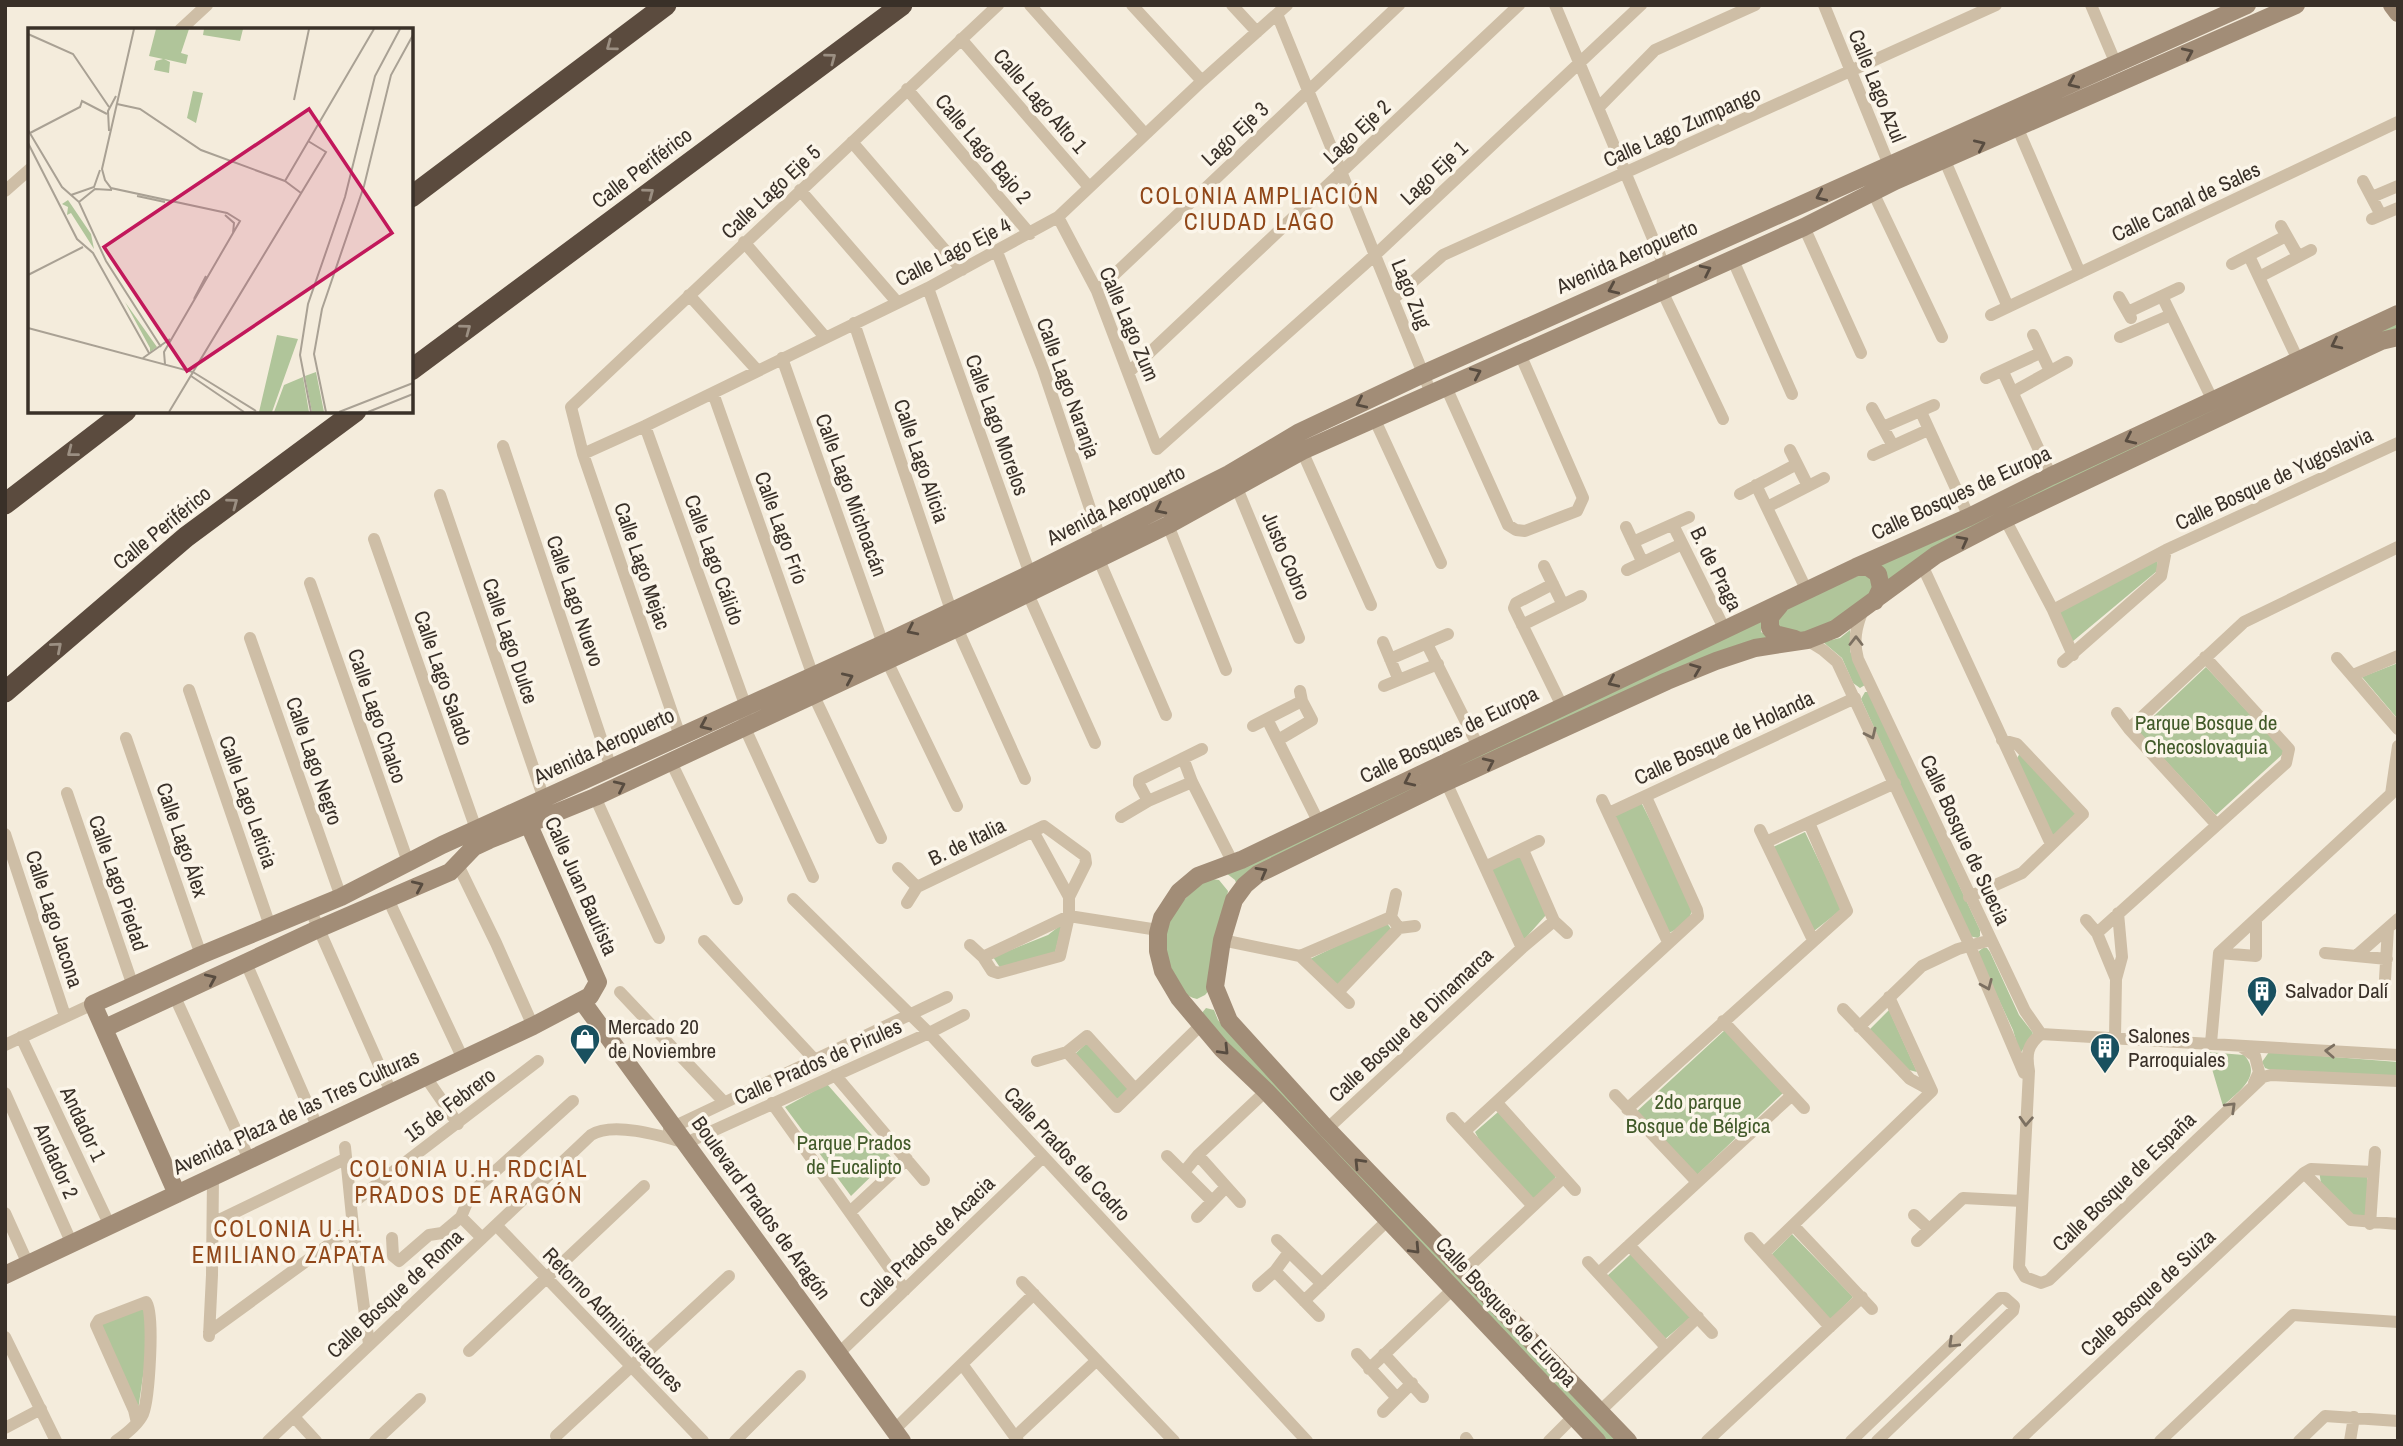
<svg xmlns="http://www.w3.org/2000/svg" width="2403" height="1446" font-family="'Archivo Narrow',sans-serif">
  <rect width="100%" height="100%" fill="#f4ecdc"/>
  <path fill="#b0c59a" d="M2398,318V332L1890,583L1883,568L1876,564Z
    M2158,559L2157,571L2072,642L2055,605Z
    M1864,573L1872,577V593C1845,613 1811,646 1776,629V612Z
    M1765,618L1761,625V632L1772,638L1238,888L1235,880L1221,869Z
    M1850,630V651L1865,685L1860,688L1853,683L1842,658L1823,642L1840,638Z
    M2398,663L2396,717L2362,677Z
    M2206,667L2285,752L2216,815L2138,731Z
    M1865,692H1869L1980,930V936L1978,938L1969,936L1861,699Z
    M2020,753L2076,814L2053,836L2016,760Z
    M1641,802L1693,906C1690,922 1683,926 1669,933L1614,814Z
    M1805,832L1842,909L1814,931L1773,847Z
    M1520,855L1546,915L1523,941L1491,869Z
    M1212,879L1219,880L1228,891L1212,987L1205,995L1197,999C1184,996 1181,989 1175,977C1160,945 1163,919 1190,894C1197,887 1202,881 1212,879Z
    M1386,922L1392,930L1338,986L1310,959Z
    M1062,924L1055,953L1001,969L993,957L1048,935Z
    M1983,948H1987L1990,952L2019,1015L2033,1033L2020,1054L2013,1030L1978,955L1979,951Z
    M1206,1008L1214,1010L1218,1020L1621,1441H1603L1400,1231L1201,1014Z
    M1889,1010L1917,1072L1905,1069L1868,1031Z
    M1725,1030L1783,1093L1696,1176L1635,1113Z
    M1088,1042L1130,1089L1117,1102L1075,1054Z
    M2207,1052L2244,1055C2263,1076 2239,1091 2223,1106Z
    M2269,1052L2398,1062V1077L2271,1070L2265,1068L2262,1062Z
    M827,1084L891,1157L851,1196L785,1107Z
    M1498,1112L1554,1172L1556,1179L1531,1201L1485,1151L1475,1132Z
    M2319,1171L2367,1174V1214L2363,1218L2351,1216L2321,1183Z
    M1792,1234L1853,1297L1829,1321L1770,1256Z
    M1631,1254L1691,1317L1664,1340L1607,1276Z
    M147,1305V1349L138,1410L99,1325Z"/>
  <g fill="none" stroke-linecap="round" stroke-linejoin="round">
    <path stroke="#cebea6" stroke-width="12" d="M1030,5L1145,134
      M1132,5L1202,81
      M1232,5L1257,32
      M1555,5L1664,265L1662,291L1723,419
      M1824,5L1891,170
      M2091,5L2116,64
      M1277,14L1431,393
      M180,30L207,5
      M961,39L1089,187
      M907,89L1030,234
      M1598,108L1655,50L1755,5
      M2018,129L2080,273
      M852,142L962,270
      M1945,161L2008,307
      M2363,181L2381,215
      M1870,186L1942,337
      M800,190L897,302
      M5,191L30,169
      M2372,197L2398,186
      M1058,217L1097,291L1157,449L1375,255L1641,5
      M2372,219L2398,208
      M2281,226L2298,256
      M1804,227L1861,353
      M744,242L825,337
      M997,252L1043,369L1100,538
      M2249,256L2299,362
      M1732,258L1792,394
      M2232,264L2286,236
      M2259,277L2311,250
      M928,288L1030,574
      M1097,291L1399,5
      M689,295L757,370
      M2162,296L2213,401
      M2119,297L2131,318
      M1393,299L1443,255L1996,5
      M2128,312L2179,288
      M1991,315L2398,122
      M854,323L957,628L1025,779
      M2033,335L2050,371
      M2120,337L2171,315
      M782,358L883,644
      M1129,372L1519,5
      M2003,372L2051,476
      M1986,378L2040,353
      M1446,387L1508,525L1516,530L1525,531L1577,511L1583,498L1520,354
      M2013,392L2067,362
      M713,393L813,676
      M1872,408L1892,444
      M1921,412L1969,517
      M1374,418L1441,563
      M645,426L746,707L744,726L813,877
      M1883,427L1934,405
      M503,446L611,768
      M1790,450L1808,486
      M1302,451L1371,605
      M583,454L645,426L928,288L1058,217L1202,81L1287,5
      M1873,455L1928,430
      M1756,485L1807,591
      M1237,488L1299,638
      M1740,494L1797,464
      M440,495L544,799
      M1767,507L1824,478
      M2005,519L2053,610L2073,655
      M1168,525L1226,670
      M1673,525L1725,630
      M1626,527L1642,561
      M374,539L476,829
      M1633,542L1689,517
      M1099,560L1166,715
      M1922,565L2051,844
      M1544,566L1563,605
      M1627,570L1682,544
      M310,583L408,862
      M1553,584L1516,603L1514,608L1562,706
      M1028,594L1095,743
      M1863,610C1856,627 1853,641 1858,659L2025,1011L2041,1034
      M2053,610L2166,550L2398,443
      M1522,625L1581,596
      M250,638L341,897
      M1807,640L1823,650L1837,662L1970,946L2024,1073
      M1383,642L1398,678
      M1427,644L1479,748
      M2337,658L2398,729
      M1390,659L1448,634
      M887,661L957,806
      M2063,662L2161,576L2166,550
      M2353,675L2398,656
      M1384,686L1438,664
      M189,690L270,926
      M813,694L881,838
      M2117,713L2129,729L2216,824
      M1267,719L1319,823
      M1253,726L1302,701
      M2129,729L2244,622L2398,547
      M680,736L583,454L571,407L998,5
      M126,738L201,955
      M1278,740L1312,720L1302,701L1300,691
      M1183,758L1192,782L1233,863
      M671,762L737,899
      M1446,782L1522,948
      M67,793L133,986
      M595,797L659,938
      M1602,800L1668,942
      M1148,801L1139,784V780L1202,749
      M1609,813L1855,698
      M1121,817L1148,801L1192,782
      M1760,830L1813,940
      M1033,831L1069,897
      M5,834L65,1016
      M1766,842L1895,783
      M1523,850L1554,921L1567,933
      M458,865L496,943L533,1026
      M1485,867L1539,841
      M898,868L917,887L907,903
      M917,887L1044,826L1085,856L1086,863L1069,897V916L1060,956L998,973L992,971L983,957L970,945
      M1396,894L1391,917L1399,928L1415,926
      M1969,897L2022,873L2083,814L2017,744L2002,740
      M388,899L463,1059
      M793,899L929,1033L1307,1441
      M310,909L391,1092
      M2086,920L2097,933L2116,979
      M2097,933L2286,763L2289,749L2205,657
      M1222,940L1300,956L1391,917
      M704,941L815,1060
      M2219,953L2256,956V921
      M2325,953L2387,959
      M2357,955L2398,919
      M1300,956L1349,1003
      M983,957L1069,916L1158,930
      M246,963L317,1126
      M2385,979L2388,928
      M620,992L724,1102
      M1338,992L1399,928
      M174,995L249,1159
      M1889,997L1932,1091
      M1843,1009L1910,1079L1932,1091
      M1723,1021L1804,1108
      M1859,1027L1922,966L1958,949L1991,940
      M2041,1034C2027,1045 2026,1055 2029,1071L2019,1267L2025,1277L2041,1283L2049,1280L2263,1077L2271,1075L2398,1081
      M2041,1034L2398,1055
      M21,1037L110,1226
      M2115,1038L2116,979L2122,957L2118,913
      M2211,1043L2219,953L2391,794L2398,746
      M5,1045L93,1004
      M2242,1047L2255,1056L2259,1072L2254,1083
      M1067,1052L1117,1107L1201,1025
      M1037,1061L1067,1052L1087,1036L1135,1089
      M835,1075L924,1180
      M425,1076L458,1124
      M5,1093L72,1244
      M1615,1095L1697,1182
      M772,1103L905,1290
      M1497,1103L1575,1190
      M1627,1109L1847,911L1809,823
      M1452,1118L1533,1206
      M669,1129L947,997
      M1327,1129L1522,948L1554,921
      M1465,1131L1698,916L1697,910L1646,797
      M345,1147L353,1227L369,1344
      M1198,1155L1240,1202
      M1167,1156L1212,1201
      M1184,1172L1198,1155L1266,1091
      M2304,1173L2351,1220L2398,1224
      M351,1204L538,1061
      M850,1212L907,1159
      M5,1213L28,1264
      M1914,1215L1929,1229
      M1197,1217L1226,1187
      M213,1223L345,1159
      M2370,1224L2375,1152
      M496,1225L703,1441
      M1793,1225L1872,1309
      M392,1238L393,1256L399,1261L429,1235L442,1233L461,1217
      M482,1238L461,1217L471,1193L573,1101
      M1750,1238L1830,1327
      M1277,1240L1322,1284
      M1917,1241L1963,1198L2022,1201
      M1629,1245L1712,1333
      M1764,1253L1932,1091
      M1588,1262L1666,1347
      M1275,1271L1319,1316
      M1464,1271L1563,1178
      M1599,1273L1792,1095
      M1022,1282L1174,1441
      M1258,1286L1275,1271L1289,1252
      M1304,1301L1388,1220
      M209,1332L353,1227
      M209,1336L212,1275L213,1176
      M5,1337L56,1441
      M469,1351L644,1186
      M838,1354L1043,1157
      M1357,1354L1397,1398
      M1384,1354L1423,1397
      M962,1364L1018,1441
      M1369,1369L1453,1289
      M1383,1412L1412,1383
      M1599,1412L1698,1317
      M294,1417L316,1441
      M5,1428L41,1409
      M894,1430L1034,1294
      M556,1436L729,1276
      M1015,1437L1097,1360
      M1466,1438L1468,1441
      M116,1441C126,1434 138,1425 143,1414C149,1399 155,1312 146,1302L99,1320L96,1325L134,1410L137,1423
      M268,1441L591,1135C613,1121 662,1136 686,1143L929,1033L964,1015
      M375,1441L420,1399
      M735,1441L800,1376
      M1549,1441L1574,1416
      M1707,1441L1862,1297
      M1851,1441L2000,1298H2005L2014,1306L2013,1311L1877,1441
      M2018,1441L2304,1173L2311,1169L2373,1172
      M2160,1441L2293,1315L2398,1322
      M2299,1441L2325,1416L2398,1421
      M2350,1441L2354,1417"/>
    <path stroke="#a28d77" stroke-width="18" d="M2392,5L2398,13
      M1856,567H1868L1878,574L1881,588L1875,601
      M1780,605L1770,617V628L1775,634L1795,639
      M582,1001L902,1441
      M105,1028L318,929L450,872L474,847L489,840L595,797L957,628L1168,525L1302,451L1662,291L1804,227L1895,181L2296,5
      M177,1194L93,1004L201,955L341,897L442,845L883,644L1030,574L1229,474L1298,433L1423,374L2247,5
      M5,1275L533,1026L590,996L598,982L525,816
      M1597,1441L1266,1091L1222,1049L1179,998L1163,971L1158,951V933L1162,918L1179,892L1198,876L1241,860L1856,567L1969,517L2051,476L2398,314
      M1628,1441L1327,1129L1229,1021L1215,987L1222,940L1234,900L1245,885L1258,874L1446,782L1667,681L1716,661L1755,648L1807,640L1835,629L1936,555L2005,519L2353,354L2381,341L2398,337"/>
    <path stroke="#5b4b3e" stroke-width="21" d="M411,197L666,5
      M411,370L902,5
      M5,504L126,411
      M5,692L186,537L356,411"/>
  </g>
  <defs><path id="oneway-chevron" d="M-2-3.5L2.5 0L-2 3.5" fill="none" stroke-width="1.6" stroke-linecap="round" stroke-linejoin="round" transform="scale(1.75)"/></defs>
  <g stroke="#9b8f82">
    <use href="#oneway-chevron" transform="translate(611 46) rotate(143)"/>
    <use href="#oneway-chevron" transform="translate(831 58) rotate(-37)"/>
    <use href="#oneway-chevron" transform="translate(649 193) rotate(-37)"/>
    <use href="#oneway-chevron" transform="translate(466 329) rotate(-37)"/>
    <use href="#oneway-chevron" transform="translate(72 452) rotate(142)"/>
    <use href="#oneway-chevron" transform="translate(233 503) rotate(-37)"/>
    <use href="#oneway-chevron" transform="translate(57 647) rotate(-41)"/>
  </g>
  <g stroke="#584c40">
    <use href="#oneway-chevron" transform="translate(2188 53) rotate(-24)"/>
    <use href="#oneway-chevron" transform="translate(2073 83) rotate(156)"/>
    <use href="#oneway-chevron" transform="translate(1980 145) rotate(-24)"/>
    <use href="#oneway-chevron" transform="translate(1821 196) rotate(156)"/>
    <use href="#oneway-chevron" transform="translate(1706 270) rotate(-26)"/>
    <use href="#oneway-chevron" transform="translate(1613 289) rotate(156)"/>
    <use href="#oneway-chevron" transform="translate(2336 344) rotate(154)"/>
    <use href="#oneway-chevron" transform="translate(1476 373) rotate(-24)"/>
    <use href="#oneway-chevron" transform="translate(1361 403) rotate(155)"/>
    <use href="#oneway-chevron" transform="translate(2130 439) rotate(155)"/>
    <use href="#oneway-chevron" transform="translate(1160 509) rotate(154)"/>
    <use href="#oneway-chevron" transform="translate(1963 541) rotate(-28)"/>
    <use href="#oneway-chevron" transform="translate(912 630) rotate(154)"/>
    <use href="#oneway-chevron" transform="translate(1696 669) rotate(-22)"/>
    <use href="#oneway-chevron" transform="translate(848 678) rotate(-24)"/>
    <use href="#oneway-chevron" transform="translate(1613 682) rotate(155)"/>
    <use href="#oneway-chevron" transform="translate(705 725) rotate(156)"/>
    <use href="#oneway-chevron" transform="translate(1489 763) rotate(-25)"/>
    <use href="#oneway-chevron" transform="translate(1409 781) rotate(155)"/>
    <use href="#oneway-chevron" transform="translate(620 786) rotate(-25)"/>
    <use href="#oneway-chevron" transform="translate(1262 872) rotate(-29)"/>
    <use href="#oneway-chevron" transform="translate(418 886) rotate(-24)"/>
    <use href="#oneway-chevron" transform="translate(211 979) rotate(-24)"/>
    <use href="#oneway-chevron" transform="translate(1224 1050) rotate(46)"/>
    <use href="#oneway-chevron" transform="translate(1359 1163) rotate(-134)"/>
    <use href="#oneway-chevron" transform="translate(1415 1249) rotate(47)"/>
  </g>
  <g stroke="#7c7061">
    <use href="#oneway-chevron" transform="translate(1856 641) rotate(-90)"/>
    <use href="#oneway-chevron" transform="translate(1871 734) rotate(65)"/>
    <use href="#oneway-chevron" transform="translate(1987 985) rotate(67)"/>
    <use href="#oneway-chevron" transform="translate(2330 1051) rotate(-177)"/>
    <use href="#oneway-chevron" transform="translate(2231 1107) rotate(-44)"/>
    <use href="#oneway-chevron" transform="translate(2026 1121) rotate(93)"/>
    <use href="#oneway-chevron" transform="translate(1953 1343) rotate(136)"/>
  </g>
  <defs>
    <g id="building-pin" transform="scale(1.575)"><path d="M0 17L-7.5 6A9.5 9.5 0 1 1 7.5 6Z" fill="#19505f" stroke="#fbf5e9"/><path d="M-4-6H4V6H1V3H-1V6H-4ZM-2.5-4.3h1.7v1.8h-1.7ZM.8-4.3h1.7v1.8H.8ZM-2.5-1h1.7V.8h-1.7ZM.8-1h1.7V.8H.8Z" fill="#fff"/></g>
    <g id="shop-pin" transform="scale(1.575)"><path d="M0 17L-7.5 6A9.5 9.5 0 1 1 7.5 6Z" fill="#19505f" stroke="#fbf5e9"/><path d="M-5-2.5h2.3a2.7 3.5 0 0 1 5.4 0H5L5.5 6h-11ZM-1.5-2.5h3a1.5 2.3 0 0 0-3 0Z" fill="#fff"/></g>
  </defs>
  <g fill-rule="evenodd">
    <use href="#building-pin" x="2262" y="991"/>
    <use href="#shop-pin" x="585" y="1039"/>
    <use href="#building-pin" x="2105" y="1048"/>
  </g>
  <g text-anchor="middle" stroke-width="7" stroke-linejoin="round" paint-order="stroke">
    <g font-size="21" fill="#393028" stroke="#fbf5e9">
      <text transform="translate(1877 86) rotate(68)" y="7">Calle Lago Azul</text>
      <text transform="translate(1040 101) rotate(49)" y="7">Calle Lago Alto 1</text>
      <text transform="translate(1682 127) rotate(-24)" y="7">Calle Lago Zumpango</text>
      <text transform="translate(1357 132) rotate(-43)" y="7">Lago Eje 2</text>
      <text transform="translate(1235 134) rotate(-43)" y="7">Lago Eje 3</text>
      <text transform="translate(983 149) rotate(50)" y="7">Calle Lago Bajo 2</text>
      <text transform="translate(642 168) rotate(-37)" y="7">Calle Periférico</text>
      <text transform="translate(1434 173) rotate(-43)" y="7">Lago Eje 1</text>
      <text transform="translate(771 192) rotate(-43)" y="7">Calle Lago Eje 5</text>
      <text transform="translate(2186 202) rotate(-25)" y="7">Calle Canal de Sales</text>
      <text transform="translate(953 252) rotate(-27)" y="7">Calle Lago Eje 4</text>
      <text transform="translate(1627 257) rotate(-24)" y="7">Avenida Aeropuerto</text>
      <text transform="translate(1411 294) rotate(68)" y="7">Lago Zug</text>
      <text transform="translate(1129 324) rotate(67)" y="7">Calle Lago Zum</text>
      <text transform="translate(1068 388) rotate(70)" y="7">Calle Lago Naranja</text>
      <text transform="translate(997 425) rotate(70)" y="7">Calle Lago Morelos</text>
      <text transform="translate(921 461) rotate(71)" y="7">Calle Lago Alicia</text>
      <text transform="translate(2274 479) rotate(-25)" y="7">Calle Bosque de Yugoslavia</text>
      <text transform="translate(1961 493) rotate(-25)" y="7">Calle Bosques de Europa</text>
      <text transform="translate(851 495) rotate(70)" y="7">Calle Lago Michoacán</text>
      <text transform="translate(1116 505) rotate(-27)" y="7">Avenida Aeropuerto</text>
      <text transform="translate(162 528) rotate(-39)" y="7">Calle Periférico</text>
      <text transform="translate(781 528) rotate(70)" y="7">Calle Lago Frío</text>
      <text transform="translate(1286 556) rotate(67)" y="7">Justo Cobro</text>
      <text transform="translate(714 560) rotate(70)" y="7">Calle Lago Cálido</text>
      <text transform="translate(642 566) rotate(71)" y="7">Calle Lago Mejac</text>
      <text transform="translate(1716 569) rotate(64)" y="7">B. de Praga</text>
      <text transform="translate(575 601) rotate(71)" y="7">Calle Lago Nuevo</text>
      <text transform="translate(510 641) rotate(71)" y="7">Calle Lago Dulce</text>
      <text transform="translate(443 678) rotate(71)" y="7">Calle Lago Salado</text>
      <text transform="translate(377 716) rotate(71)" y="7">Calle Lago Chalco</text>
      <text transform="translate(1449 735) rotate(-26)" y="7">Calle Bosques de Europa</text>
      <text transform="translate(1724 738) rotate(-25)" y="7">Calle Bosque de Holanda</text>
      <text transform="translate(604 746) rotate(-25)" y="7">Avenida Aeropuerto</text>
      <text transform="translate(314 761) rotate(71)" y="7">Calle Lago Negro</text>
      <text transform="translate(248 802) rotate(71)" y="7">Calle Lago Leticia</text>
      <text transform="translate(182 840) rotate(71)" y="7">Calle Lago Álex</text>
      <text transform="translate(1965 840) rotate(65)" y="7">Calle Bosque de Suecia</text>
      <text transform="translate(967 842) rotate(-26)" y="7">B. de Italia</text>
      <text transform="translate(118 883) rotate(71)" y="7">Calle Lago Piedad</text>
      <text transform="translate(581 886) rotate(66)" y="7">Calle Juan Bautista</text>
      <text transform="translate(54 919) rotate(72)" y="7">Calle Lago Jacona</text>
      <text transform="translate(1411 1025) rotate(-43)" y="7">Calle Bosque de Dinamarca</text>
      <text transform="translate(818 1062) rotate(-24)" y="7">Calle Prados de Pirules</text>
      <text transform="translate(450 1105) rotate(-37)" y="7">15 de Febrero</text>
      <text transform="translate(296 1112) rotate(-25)" y="7">Avenida Plaza de las Tres Culturas</text>
      <text transform="translate(83 1124) rotate(65)" y="7">Andador 1</text>
      <text transform="translate(1067 1154) rotate(47)" y="7">Calle Prados de Cedro</text>
      <text transform="translate(56 1161) rotate(66)" y="7">Andador 2</text>
      <text transform="translate(2124 1182) rotate(-44)" y="7">Calle Bosque de España</text>
      <text transform="translate(761 1208) rotate(54)" y="7">Boulevard Prados de Aragón</text>
      <text transform="translate(927 1242) rotate(-44)" y="7">Calle Prados de Acacia</text>
      <text transform="translate(2148 1293) rotate(-43)" y="7">Calle Bosque de Suiza</text>
      <text transform="translate(395 1294) rotate(-43)" y="7">Calle Bosque de Roma</text>
      <text transform="translate(1506 1312) rotate(47)" y="7">Calle Bosques de Europa</text>
      <text transform="translate(613 1320) rotate(46)" y="7">Retorno Administradores</text>
    </g>
    <g font-size="21" fill="#415a29" stroke="#fbf5e9">
      <text x="2206" y="730">Parque Bosque de<tspan x="2206" dy="24">Checoslovaquia</tspan></text>
      <text x="1698" y="1109">2do parque<tspan x="1698" dy="24">Bosque de Bélgica</tspan></text>
      <text x="854" y="1150">Parque Prados<tspan x="854" dy="24">de Eucalipto</tspan></text>
    </g>
    <g font-size="21" fill="#393028" stroke="#fbf5e9" text-anchor="start">
      <text x="2285" y="998">Salvador Dalí</text>
      <text x="608" y="1034">Mercado 20<tspan x="608" dy="24">de Noviembre</tspan></text>
      <text x="2128" y="1043">Salones<tspan x="2128" dy="24">Parroquiales</tspan></text>
    </g>
    <g font-size="23" letter-spacing="2" fill="#904719" stroke="#fbf5e9">
      <text x="1260" y="204">COLONIA AMPLIACIÓN<tspan x="1260" dy="26">CIUDAD LAGO</tspan></text>
      <text x="469" y="1177">COLONIA U.H. RDCIAL<tspan x="469" dy="26">PRADOS DE ARAGÓN</tspan></text>
      <text x="289" y="1237">COLONIA U.H.<tspan x="289" dy="26">EMILIANO ZAPATA</tspan></text>
    </g>
  </g>
  <g transform="translate(28 28)">
    <rect width="385" height="385" fill="#f4ecdc"/>
    <path d="M128,1H161L153,25L160,27L158,36L136,31L142,34L141,45L126,42L128,33L135,31L121,28ZM176,1H215L212,13L175,7ZM165,63L175,65L168,95L159,90ZM40,172L63,206L66,221L43,185L39,187L40,179L34,176ZM97,274L129,319L122,324V320ZM249,307L270,311L244,384H231ZM288,344L296,384H284L277,348ZM275,349L281,384H246L256,357Z" fill="#b0c59a"/>
    <path fill="none" stroke="#a9a194" stroke-width="2" d="M106,1L74,141L77,152L83,160L199,185L212,193L136,324L137,336M0,6L45,26L81,79M266,72L281,1M89,76L112,81L173,122L257,153M0,102L34,159L51,174L78,233L133,319M81,103L80,83L88,68M2,105L52,79L54,73L79,86M0,115L49,211L65,225L121,325M273,165L257,153L346,1M43,167L66,159L72,142M109,168L137,174M51,174L67,161L84,162M197,187L206,195L205,205M0,247L55,219M166,271L178,248M0,300L165,344L141,384M115,330L142,311M163,348L216,384M228,383L165,344L298,124L280,113M283,384L272,327L280,276L317,169L347,48L372,1M298,384L286,326L294,281L336,158L363,47L385,7M311,384L385,355M340,384L385,366"/>
    <path fill="#c2185b" fill-opacity="0.15" stroke="#c2185b" stroke-width="3.5" d="M281,81L364,205L159,343L76,219Z"/>
    <rect width="385" height="385" fill="none" stroke="#393028" stroke-width="3.5"/>
  </g>
  <rect width="2403" height="1446" fill="none" stroke="#393028" stroke-width="14"/>
</svg>
